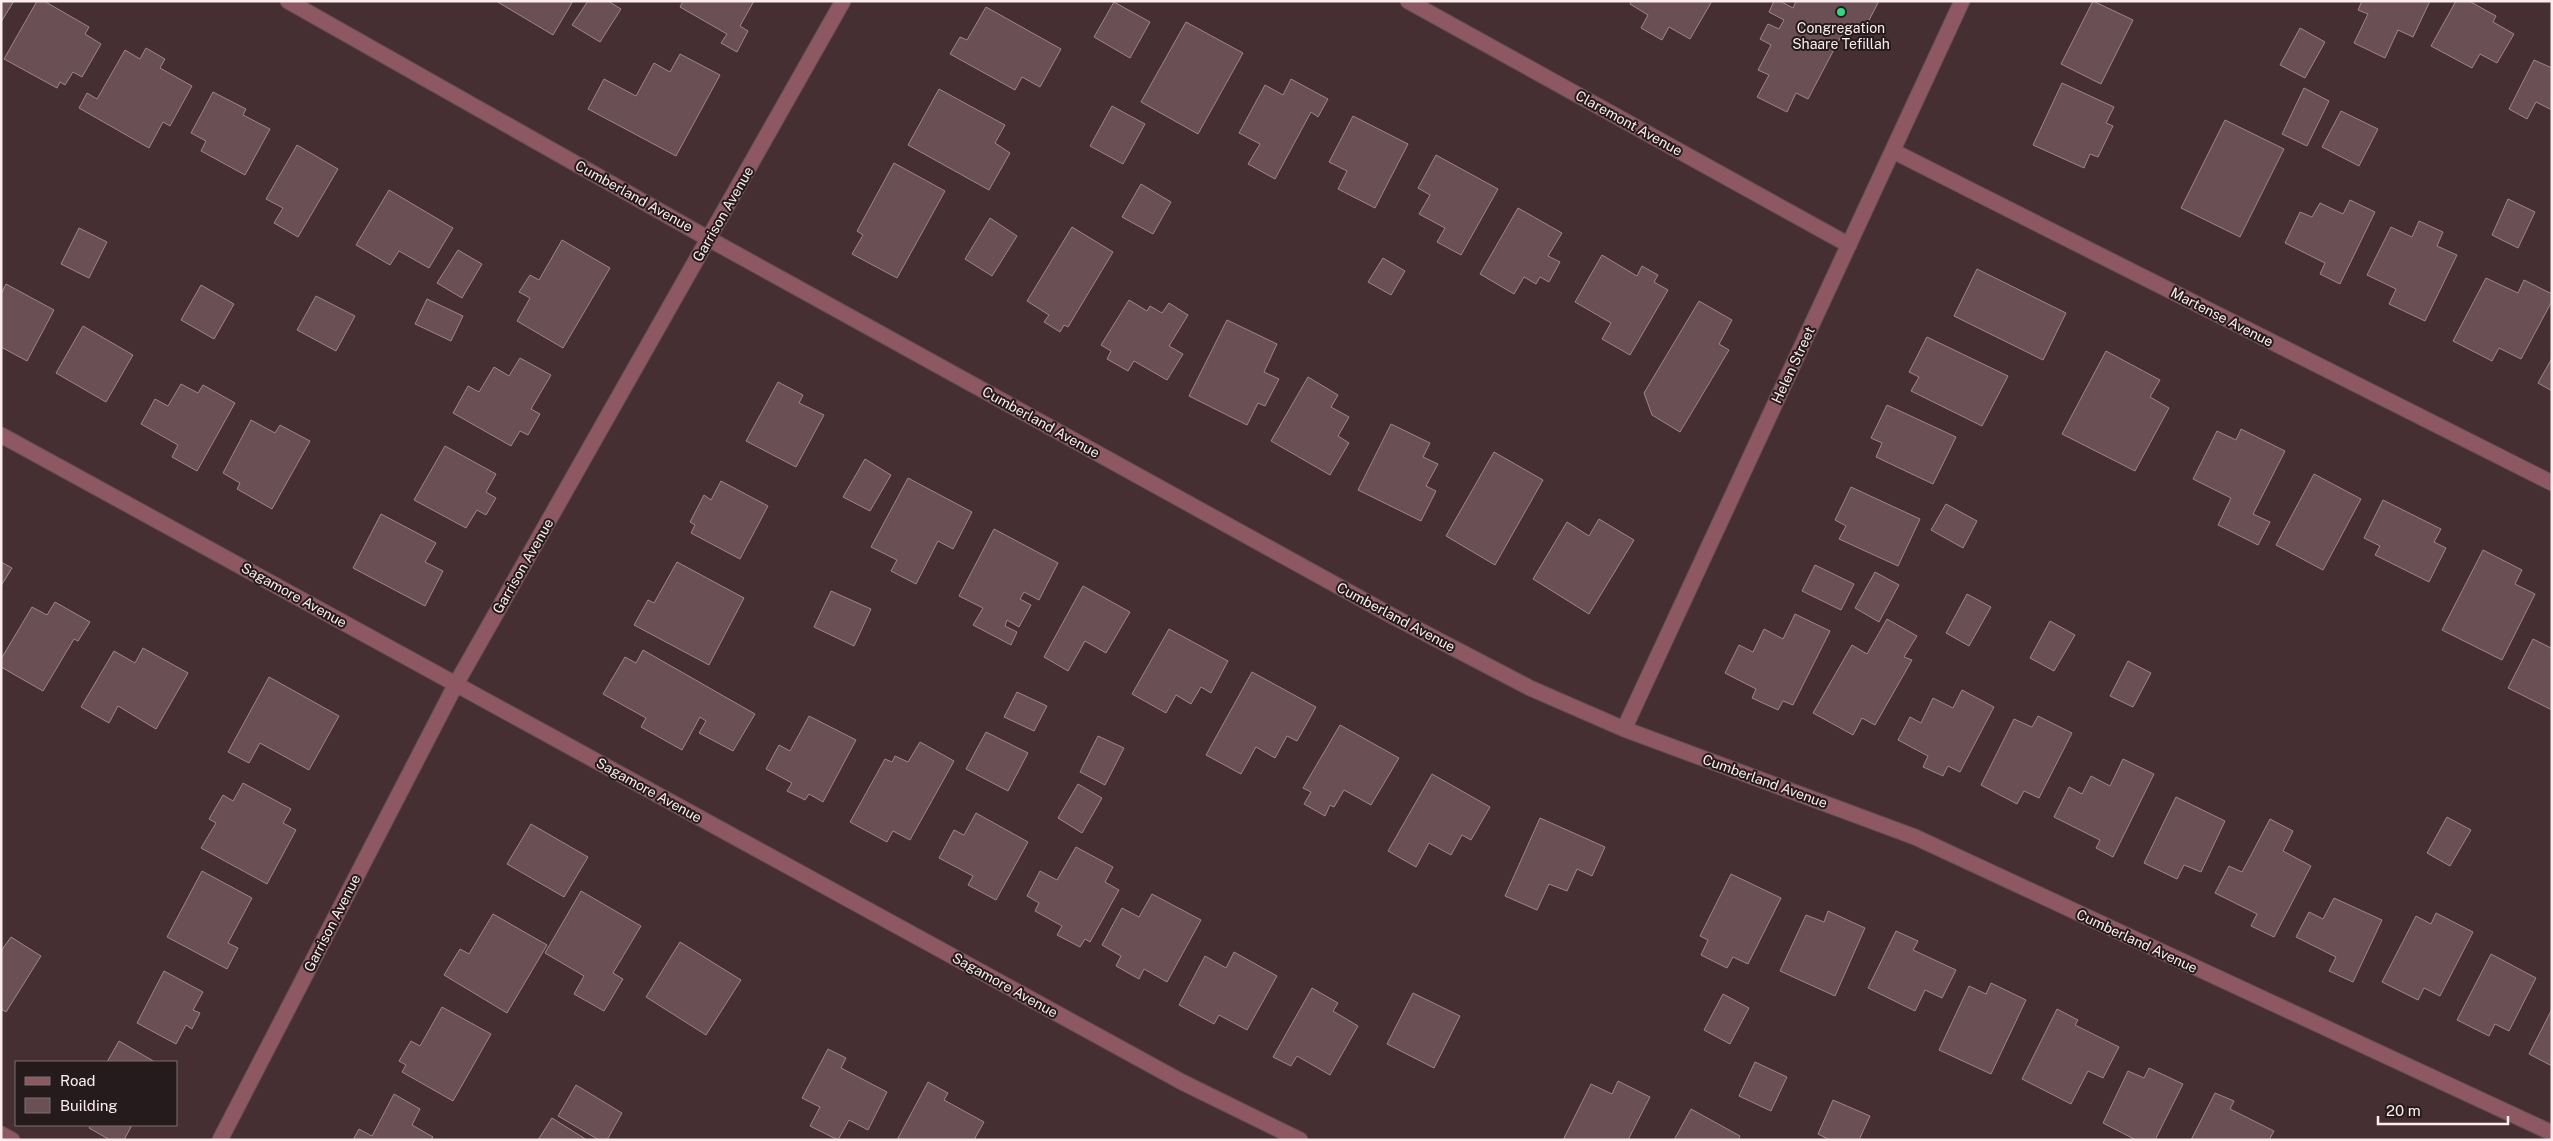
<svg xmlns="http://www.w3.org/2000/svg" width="2553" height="1141" font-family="'Public Sans',sans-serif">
  <rect width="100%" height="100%" fill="#462f33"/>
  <path fill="#6a5054" stroke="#a08488" d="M1,1H14L1,22Z
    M37,1H44L89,27L85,34L101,44L82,77L73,72L65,85L60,82L57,88L4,59Z
    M496,1H573L553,35Z
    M588,1H608L621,9L600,42L572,25Z
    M683,1H754L740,26L748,31L737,52L721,43L727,34L680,7Z
    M1631,1H1712L1690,39L1669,27L1662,40L1641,28L1648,15L1630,4Z
    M1774,1H1780L1793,8L1796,1H1879L1864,30L1848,23L1808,99L1796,93L1787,112L1757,97L1769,75L1758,70L1771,45L1760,39L1768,24L1779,29L1784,20L1769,12Z
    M2093,1L2133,20L2101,84L2061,64Z
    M2362,1H2430L2413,37L2398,30L2385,58L2354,43L2368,14L2358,10Z
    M2456,1H2469L2496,16L2493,22L2514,34L2497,63L2480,54L2472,68L2431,46Z
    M1114,2L1150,22L1130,58L1094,37Z
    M986,7L1061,49L1040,87L1022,77L1015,90L950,54L960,37L967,40Z
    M1186,22L1243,53L1198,134L1141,102Z
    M2300,28L2325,42L2305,78L2280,65Z
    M146,48L165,59L160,68L192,86L170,126L163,122L149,148L79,108L87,93L97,99L125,50L140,59Z
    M680,54L720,75L676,156L588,109L604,79L636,96L654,63L670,72Z
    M2534,60L2552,68V110L2536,102L2527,119L2509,109Z
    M1291,79L1328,99L1318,117L1311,112L1275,179L1248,164L1260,144L1239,133L1265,85L1283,95Z
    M2062,83L2114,107L2106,123L2113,126L2098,157L2090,154L2084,168L2033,145Z
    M2304,88L2329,101L2307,146L2282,134Z
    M939,89L1005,125L995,143L1010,153L989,190L908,145Z
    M213,92L246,109L243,115L270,129L245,175L201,151L206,141L191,133Z
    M1112,106L1145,124L1123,164L1090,146Z
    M2341,111L2378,129L2359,166L2322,147Z
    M1353,116L1408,144L1375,208L1338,189L1347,171L1329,162Z
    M2225,120L2284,149L2240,237L2181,208Z
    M297,145L338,169L298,237L274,223L283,208L266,199Z
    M1436,155L1498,189L1461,255L1437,242L1445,228L1419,214L1430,195L1418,188Z
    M894,163L945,191L897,278L852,254L863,235L857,231Z
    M1141,184L1171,202L1153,234L1122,217Z
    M389,190L453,228L429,268L399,251L390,265L356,245Z
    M2508,199L2535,212L2518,248L2492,235Z
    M2350,200L2375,212L2340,284L2320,274L2325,263L2285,243L2300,212L2312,217L2320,203L2343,214Z
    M1518,208L1562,233L1548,256L1560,262L1549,282L1540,277L1536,284L1524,277L1514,294L1480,274Z
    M990,218L1017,236L992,276L965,259Z
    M2419,221L2443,232L2437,246L2457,255L2425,321L2389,304L2396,289L2367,275L2391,227L2412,237Z
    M1072,227L1113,252L1068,327L1064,325L1060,332L1044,322L1049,315L1027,301Z
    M79,228L107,242L89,278L61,264Z
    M562,240L610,268L563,348L517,321L530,298L519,292L530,275L539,280Z
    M458,250L482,264L462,298L437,283Z
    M1602,255L1637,276L1642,266L1658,275L1654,282L1668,290L1630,355L1602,339L1611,323L1575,302Z
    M1383,258L1405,271L1391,295L1368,282Z
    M1977,269L2066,313L2043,360L1954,316Z
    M2486,278L2518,293L2524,280L2552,294V301L2521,359L2499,348L2492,361L2453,341Z
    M6,284L54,310L27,361L1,347V294Z
    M201,285L234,304L214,339L181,320Z
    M316,296L355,316L336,351L297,330Z
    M427,299L463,316L451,341L415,324Z
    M1129,300L1147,311L1150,306L1162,313L1169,303L1188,315L1169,346L1183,354L1167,380L1134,361L1128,371L1107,359L1111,351L1101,345Z
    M1699,301L1732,320L1719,344L1729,350L1680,432L1652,415L1644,393Z
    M1227,320L1277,344L1264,372L1279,379L1265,406L1258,403L1247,425L1189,396Z
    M83,326L133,355L106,402L56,373Z
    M1927,337L2008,376L1982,426L1911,391L1919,377L1909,372Z
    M2106,351L2160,380L2150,397L2169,408L2135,471L2062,434Z
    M520,358L551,375L531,409L540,414L528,435L520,431L511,446L453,413L468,386L479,392L494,367L509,376Z
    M2552,358V391L2538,383Z
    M1308,377L1338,395L1331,407L1349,417L1338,436L1349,443L1330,475L1271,441Z
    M778,382L803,395L799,403L824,415L796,467L746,441Z
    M181,384L198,393L203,385L235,403L197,471L172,457L178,445L141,424L155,399L168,406Z
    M1887,405L1956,437L1933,484L1876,457L1882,443L1871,438Z
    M251,420L275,433L280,425L310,441L272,509L237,489L240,483L223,473Z
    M1391,424L1430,443L1423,457L1438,464L1426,486L1436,491L1421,521L1358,490Z
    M2241,429L2285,451L2253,514L2270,522L2258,545L2218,525L2231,498L2193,479L2217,431L2236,440Z
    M445,446L496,474L486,492L496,498L486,515L477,510L466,528L414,500Z
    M1494,452L1543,480L1495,565L1446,536Z
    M865,459L891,475L870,511L843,497Z
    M2314,474L2361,499L2323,570L2276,545Z
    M908,478L972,512L953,549L938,541L916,584L891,571L897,560L871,547Z
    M721,481L768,506L740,559L691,533L695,525L690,522L704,495L711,500Z
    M1851,487L1920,519L1898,566L1839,539L1846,526L1835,520Z
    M2383,500L2441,529L2434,542L2446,548L2429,582L2375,555L2380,546L2364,538Z
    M1946,504L1977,521L1963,548L1931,530Z
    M381,514L436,543L425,562L443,571L425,606L353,568Z
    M1599,519L1634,540L1589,614L1533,579L1567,522L1589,536Z
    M994,529L1058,563L1039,600L1024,592L1020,599L1031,605L1019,627L1007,620L1005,626L1017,632L1011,645L973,625L983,608L959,596Z
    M2483,550L2522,570L2515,584L2535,594L2502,660L2442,630Z
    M1,562L12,568L1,586Z
    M677,562L744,598L709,665L634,625L648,600L654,603Z
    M1815,565L1854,584L1841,610L1802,591Z
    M1875,572L1899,585L1879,622L1855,608Z
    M1083,586L1130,612L1106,653L1085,641L1068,671L1044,657Z
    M831,591L871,609L854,646L814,627Z
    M1967,594L1991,607L1969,646L1946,633Z
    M55,602L90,622L78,641L74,639L43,691L1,667V659L32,607L47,615Z
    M1795,614L1830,631L1793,705L1783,701L1778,710L1752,698L1756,689L1725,673L1739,645L1753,652L1764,629L1783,639Z
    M1887,619L1917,636L1904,657L1912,660L1875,725L1862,718L1853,735L1813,713L1852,645L1867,654Z
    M2050,621L2075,635L2054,671L2030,658Z
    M1169,629L1228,661L1211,693L1201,687L1191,704L1176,695L1166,713L1132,694Z
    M2533,639L2551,648L2552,646V710L2508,688Z
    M143,648L188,673L156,729L118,706L109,723L81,707L114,651L135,663Z
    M643,650L755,714L733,751L699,733L706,721L700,717L682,750L641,727L646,718L603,694L625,657L636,663Z
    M2128,661L2151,673L2133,707L2110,696Z
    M1252,672L1316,707L1297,741L1287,736L1275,758L1256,747L1241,774L1206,755Z
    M269,677L339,716L309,770L260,743L249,763L228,752Z
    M1962,690L1994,707L1960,772L1948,766L1943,776L1923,767L1928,756L1898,740L1910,717L1921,723L1933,698L1953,708Z
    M1017,692L1047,706L1034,731L1004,717Z
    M809,716L856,740L823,802L809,794L805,800L787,791L792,783L766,769L779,745L790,751Z
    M2038,716L2072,733L2039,798L2024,791L2017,804L1981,785L2014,719L2032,727Z
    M1340,725L1399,758L1371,805L1344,790L1334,807L1330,805L1325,816L1304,804L1311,792L1303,788Z
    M986,732L1028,753L1008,791L966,769Z
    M1098,736L1124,748L1105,785L1080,772Z
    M920,742L954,761L910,840L893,831L887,842L850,822L885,759L892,762L895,756L908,762Z
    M2123,759L2154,774L2113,857L2096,848L2100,840L2054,817L2069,787L2082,794L2091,776L2110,786Z
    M1432,774L1490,807L1471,840L1462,835L1451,855L1429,843L1416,867L1388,851Z
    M243,783L291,809L283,823L296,830L267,884L201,848L216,823L209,819L223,795L233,801Z
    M1078,784L1102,798L1082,833L1058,818Z
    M2176,797L2225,821L2201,872L2184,865L2177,879L2144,863Z
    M976,813L1028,842L996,900L968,885L973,876L939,858L954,830L964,835Z
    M2447,817L2471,830L2450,866L2427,853Z
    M1540,818L1605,847L1592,876L1577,869L1567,891L1549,884L1537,910L1505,896Z
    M2270,819L2293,831L2283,851L2311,866L2274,937L2251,926L2257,914L2215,893L2229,866L2242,872Z
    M531,824L588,857L564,897L507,864Z
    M1076,847L1113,867L1105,882L1119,890L1090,942L1085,939L1080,947L1057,935L1062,926L1035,911L1039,903L1027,896L1040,871L1057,880Z
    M202,871L252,898L228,943L238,948L227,969L167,937Z
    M1731,874L1781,898L1748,964L1733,957L1727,968L1701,955L1708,940L1700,936Z
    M581,891L641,926L613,973L623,979L604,1011L574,994L584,976L545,953Z
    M1152,894L1201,920L1167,982L1144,969L1139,979L1116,966L1121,956L1102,945L1122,908L1139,917Z
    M2334,898L2382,920L2353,982L2329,971L2336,957L2296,937L2309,912L2323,919Z
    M1828,911L1865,928L1835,996L1780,971L1806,915L1824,922Z
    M2436,913L2473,932L2440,996L2424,988L2418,1000L2382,982L2416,916L2431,924Z
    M493,914L547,945L507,1013L444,975L460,949L469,954Z
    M1896,931L1918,941L1913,950L1956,970L1942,998L1925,990L1915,1011L1868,988Z
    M11,937L41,956L6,1012L1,1009V951Z
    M680,942L741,980L706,1035L646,997Z
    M1234,952L1277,976L1247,1030L1219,1015L1214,1024L1179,1005L1205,956L1226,968Z
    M2491,954L2536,978L2509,1031L2495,1024L2489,1036L2457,1020Z
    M164,971L203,992L193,1010L200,1013L192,1029L186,1025L176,1044L137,1023Z
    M1991,983L2026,1000L1991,1074L1939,1050L1969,986L1986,994Z
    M1312,988L1338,1003L1333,1011L1358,1026L1330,1075L1297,1056L1291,1066L1273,1057Z
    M1413,993L1460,1016L1434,1068L1387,1044Z
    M1723,994L1749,1008L1730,1044L1704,1030Z
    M442,1007L491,1034L453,1101L402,1072L406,1065L399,1061L411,1041L420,1046Z
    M2057,1009L2078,1020L2075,1025L2119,1047L2103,1078L2088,1071L2071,1104L2022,1079Z
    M2552,1009V1066L2529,1054Z
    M119,1041L155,1062H107Z
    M828,1049L846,1058L841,1068L887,1092L868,1130L849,1120L838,1140L810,1126L820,1107L802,1098Z
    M1755,1062L1787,1077L1771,1111L1739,1096Z
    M2149,1068L2183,1084L2155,1140H2136L2103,1123L2128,1071L2144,1078Z
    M1618,1081L1650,1097L1628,1140H1563L1591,1084L1612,1094Z
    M928,1082L948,1093L944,1100L984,1122L974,1140H897Z
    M576,1085L622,1113L607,1140H599L558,1116Z
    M2215,1093L2234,1101L2230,1109L2274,1131L2269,1140H2191Z
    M394,1094L420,1109L412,1125L433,1137L431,1140H353L359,1129L372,1136Z
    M1833,1100L1870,1116L1859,1140H1830L1818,1134Z
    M1691,1109L1740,1136L1738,1140H1674Z
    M552,1118L587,1140H538Z
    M91,1125H132L124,1140H110L89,1128Z"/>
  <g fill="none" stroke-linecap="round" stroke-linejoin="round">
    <g stroke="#634d51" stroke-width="17">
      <path id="minor" d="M288,1L709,239L1394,617L1530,688L1624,729L1915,837L2552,1133
        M1408,1L1849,245
        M1893,151L2552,483
        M1,435L1182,1082L1300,1140
        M1624,729L1962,1
        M1,1134L12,1140
        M220,1140L456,684L843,1"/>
    </g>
    <use href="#minor" stroke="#8e5862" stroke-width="15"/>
  </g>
  <circle fill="#2fd883" stroke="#251b1c" stroke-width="2" cx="1841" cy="12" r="5"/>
  <g text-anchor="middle" stroke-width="4" stroke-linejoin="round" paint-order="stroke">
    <g font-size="14" fill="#fdedef" stroke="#251b1c">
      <text x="1841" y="33">Congregation<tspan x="1841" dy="16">Shaare Tefillah</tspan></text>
    </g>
    <g font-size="14" fill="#fdedef" stroke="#251b1c">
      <text transform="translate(1629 123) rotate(29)" y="5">Claremont Avenue</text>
      <text transform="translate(634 196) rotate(29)" y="5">Cumberland Avenue</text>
      <text transform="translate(723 214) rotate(-60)" y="5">Garrison Avenue</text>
      <text transform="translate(2222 317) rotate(27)" y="5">Martense Avenue</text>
      <text transform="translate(1793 365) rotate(-65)" y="5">Helen Street</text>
      <text transform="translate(1041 422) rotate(29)" y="5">Cumberland Avenue</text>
      <text transform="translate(523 566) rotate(-60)" y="5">Garrison Avenue</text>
      <text transform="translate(294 595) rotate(29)" y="5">Sagamore Avenue</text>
      <text transform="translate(1396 617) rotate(28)" y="5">Cumberland Avenue</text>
      <text transform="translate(1765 781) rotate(20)" y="5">Cumberland Avenue</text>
      <text transform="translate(649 790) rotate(29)" y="5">Sagamore Avenue</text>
      <text transform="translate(332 923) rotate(-63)" y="5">Garrison Avenue</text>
      <text transform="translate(2137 941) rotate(25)" y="5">Cumberland Avenue</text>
      <text transform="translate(1005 985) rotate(29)" y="5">Sagamore Avenue</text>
    </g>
  </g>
  <rect width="2553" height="1141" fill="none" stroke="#fdedef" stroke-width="5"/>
  <rect x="15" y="1061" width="162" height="65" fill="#251b1c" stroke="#7b6f70"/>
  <rect x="25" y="1077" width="25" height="8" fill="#8e5862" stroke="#7b6f70"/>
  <text x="60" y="1086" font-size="15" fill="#fdedef">Road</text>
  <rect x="25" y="1098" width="25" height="15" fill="#6a5054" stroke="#7b6f70"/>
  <text x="60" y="1111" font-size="15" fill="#fdedef">Building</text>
  <path d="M2378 1116v8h130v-8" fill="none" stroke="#fdedef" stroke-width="2.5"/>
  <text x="2386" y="1116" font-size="15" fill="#fdedef" stroke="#251b1c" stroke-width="4" paint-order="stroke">20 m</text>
</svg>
